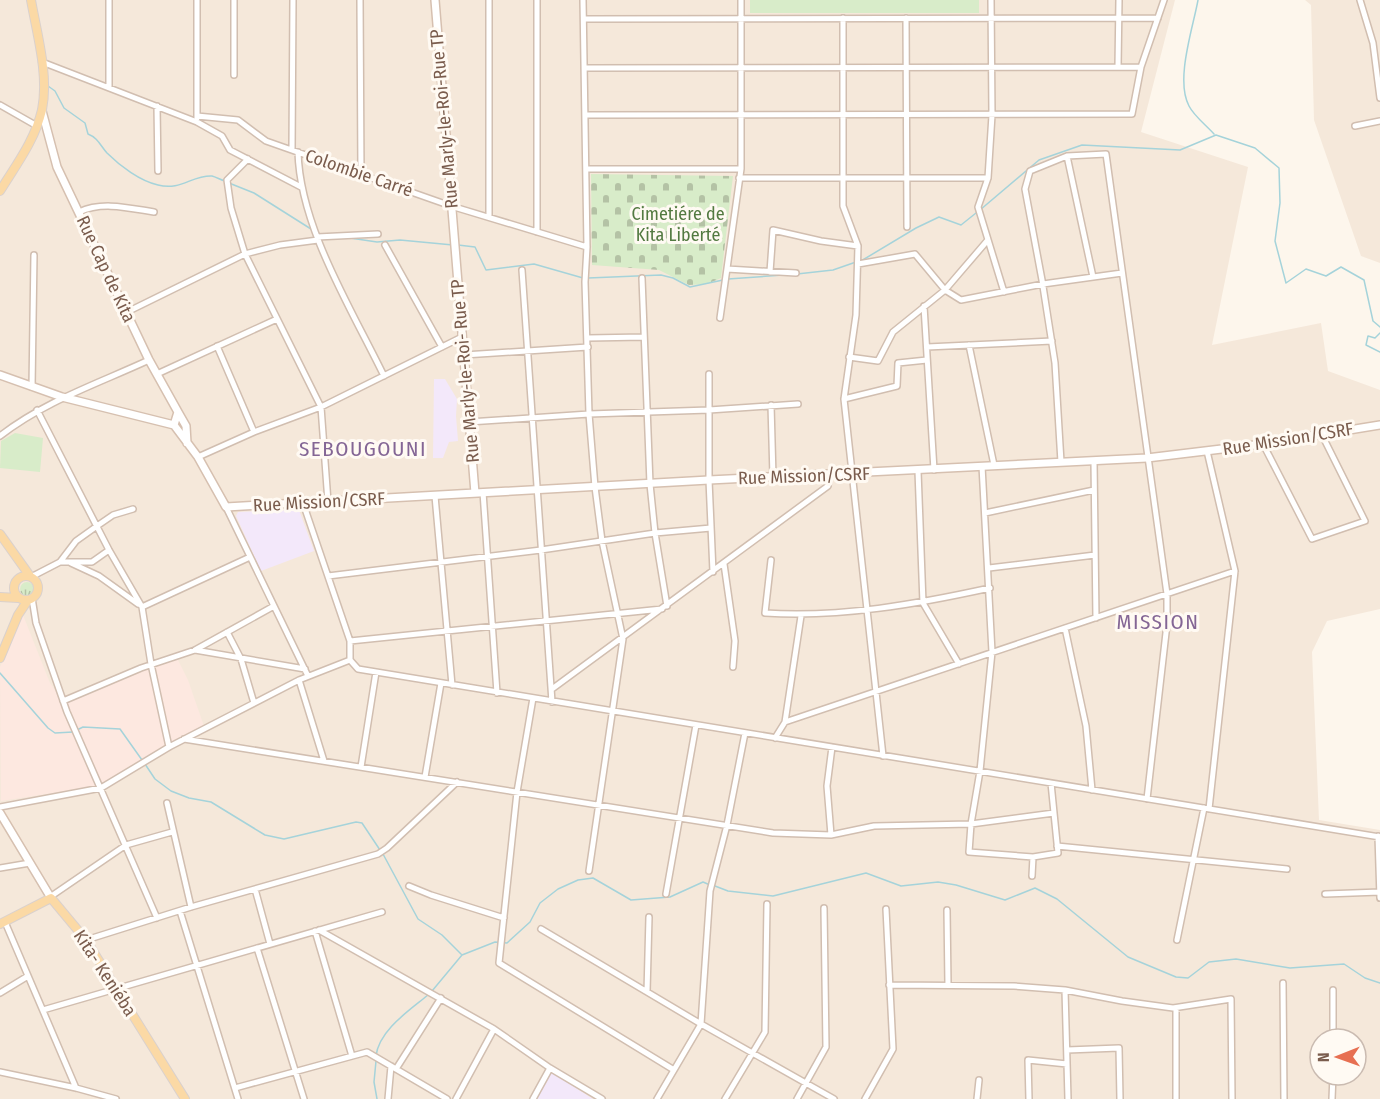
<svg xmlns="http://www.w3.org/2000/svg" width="1380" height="1099" font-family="'Fira Sans Condensed',sans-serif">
  <defs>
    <pattern id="grass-tufts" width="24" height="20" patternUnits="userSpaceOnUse" patternTransform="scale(1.5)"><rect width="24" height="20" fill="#d8ecc9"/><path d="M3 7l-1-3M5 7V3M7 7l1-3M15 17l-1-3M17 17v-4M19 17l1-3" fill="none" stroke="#b4c2a5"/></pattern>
    <pattern id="cemetery-stones" width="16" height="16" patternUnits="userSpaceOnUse" patternTransform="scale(1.5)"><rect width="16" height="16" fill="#d8ecc9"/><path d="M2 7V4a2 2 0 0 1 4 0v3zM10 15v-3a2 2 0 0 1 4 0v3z" fill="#b4c2a5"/></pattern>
  </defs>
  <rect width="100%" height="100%" fill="#fdf6ec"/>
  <path fill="#f5e8da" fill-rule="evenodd" d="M0,0H1175L1141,132L1248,167L1212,345L1321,323L1328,371L1380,390V609L1327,621L1312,652L1319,820L1380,830V1099H0ZM1320,1039H1356V1075H1320Z
    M1305,0H1380V263L1361,256L1314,120L1311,5Z"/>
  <path fill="#fde8e0" d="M23,615L50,683L63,701L176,656L188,680L205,729L99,786L1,801L0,667Z"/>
  <path fill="#f3e8fa" d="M434,379H445L457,399L456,416L458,441L449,442L443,458H433Z
    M295,510H299L314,551L261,571L236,516L238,512Z
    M551,1072L593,1099H536Z"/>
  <path fill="url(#grass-tufts)" d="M20 589a7 7 0 1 1 14 0a7 7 0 1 1-14 0Z"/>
  <path fill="url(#cemetery-stones)" d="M591,174L733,176L721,278L707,284L689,285L659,270L592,265Z"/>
  <path fill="#d8ecc9" d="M750,0H979V13H750Z
    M15,433L43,438L40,472L0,468L1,441Z"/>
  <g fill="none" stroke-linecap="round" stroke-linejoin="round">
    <path stroke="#a5d3da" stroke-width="1.5" d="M1198,0C1193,28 1175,80 1189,106C1194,116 1206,125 1214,134
      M48,86L55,91L64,108L85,123L88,134C98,138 100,145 107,153C120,166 140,181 158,185C181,191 192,175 212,176C216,177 221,180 225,181
      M229,183L254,193L311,229
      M980,210L1039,160L1082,145L1180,150L1216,135L1255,148L1279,168L1280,203L1275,241L1286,283L1306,269L1326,276L1341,267L1364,280L1373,321L1380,327
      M350,238L377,242L400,240L453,245
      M458,245L475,247L486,270L534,264L583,278
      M861,261L916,228L939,217L961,225L976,213
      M797,274L833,270L856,262
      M588,278L661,275L673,278L690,287L723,280
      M728,279L783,275
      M1380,333L1375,338L1368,336L1366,345L1380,352
      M0,673L48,728L55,733L73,732
      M77,730L83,727L120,729L142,760
      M145,764L155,779L171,791L189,798L211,802L265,835L284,839L356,822L362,823L380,850
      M383,854L418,919L442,935L461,954
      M715,886L728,891L773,896L866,873L901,886L938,882L956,885L1005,900L1035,888L1057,899L1128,957L1176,977L1188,978L1209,962L1236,959L1290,968L1344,964L1365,978L1380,983
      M432,991L462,955L495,942L507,943L530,922L540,903L558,889L578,880L593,878L631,900L670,897L703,882L710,885
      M376,1056C379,1030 410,1010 428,995
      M376,1061L374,1082L377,1099"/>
    <g stroke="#d1beb0" stroke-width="8">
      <path id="street" d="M109,0V87
        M197,0V118
        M234,0V75
        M360,0L361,174
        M489,0V217
        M583,0L587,247L585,282L589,414L595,487L602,541L623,639L589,871
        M991,0L992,115L988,178L978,207L1004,292
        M1360,0L1373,43L1380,98
        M843,18V206L858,246L856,315L844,399L883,756
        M906,18L907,227
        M584,19L1158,18
        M42,62L197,122L222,136L230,150L301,187
        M1118,67L1119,0
        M584,68L1141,67
        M0,105L37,126
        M157,106L158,171
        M585,115L1132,114L1141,67L1164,0
        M197,116L238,120L266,141L451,206L587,247
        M1355,126L1380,121
        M292,150L293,0
        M298,152C300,227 351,308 384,376
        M1067,156L1093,277
        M248,159L227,180L231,208L245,254L321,407L328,502
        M586,169H741
        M739,178H988
        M79,212C102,201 129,208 154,212
        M537,232V0
        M317,237L378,234
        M385,245L442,347
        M858,264L915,254L945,290L961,300L1043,284L1122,273
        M727,269L796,273
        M522,270L552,702
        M770,272L773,230L821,241L858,246
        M642,278L650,484L655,533L667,606
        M924,306L934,470
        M127,312L245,254L280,245L318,240
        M720,318L741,169V0
        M588,338L644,337
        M969,345L994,465
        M217,346L254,432
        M927,347L1052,341
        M464,355L588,347
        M849,357L878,361L893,332L945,290L987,241
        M157,374L277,319
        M709,374V480L713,572
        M32,387L34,255
        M844,399L897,386L898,363L927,360
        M771,405L773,477
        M37,410L109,550L142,607L151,664L169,747
        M469,422L589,414L709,410L798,404
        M0,436C45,401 97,384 149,360
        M1263,444L1312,539L1365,521L1322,435
        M1207,451L1235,571L1209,809
        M198,457L254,432L321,407L462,337
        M1094,461L1096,618
        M1061,462L1055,363L1042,280L1025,189L1030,171L1067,156L1106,154L1167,594V624L1147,799
        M982,466L992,652L980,771L971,824L969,852L1033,857L1032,876
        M918,471L923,603L959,664
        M483,492L497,693
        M435,496L452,685
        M303,503L350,641V660L358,669L1380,837
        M226,507L308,676
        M985,513L1094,490
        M771,560L765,613C840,618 917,604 990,588
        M60,562H92L109,550
        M71,563L99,576L138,604
        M724,564L735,641L733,667
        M989,568L1095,555
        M328,576L541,550L655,533L711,528
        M31,577L60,562L76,541L97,526L113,515L133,509
        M32,598L36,623L67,712L157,918
        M142,607L250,557
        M1065,628L1086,726L1092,790
        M227,632L241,659L254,703
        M350,641L662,609
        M195,650L305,669
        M299,680L324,761
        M552,689L828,486L829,475
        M533,698L517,792L499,963L674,1070
        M63,701L141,668L195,650L274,606
        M785,722L1235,571
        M775,738L785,722L801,616
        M184,739L773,833L831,835L874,826L971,824L1054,813
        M361,767L376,672
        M425,777L441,683
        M167,803L191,907
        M0,807L101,788L169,747L299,680L350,660
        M831,835L827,786L832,747
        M1378,836L1380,898
        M1057,846L1287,869
        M1033,857L1058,853L1051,783
        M0,868L30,863
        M409,886L431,895L504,918
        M255,889L270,944
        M666,894L696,725
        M1325,894L1380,892
        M50,897L126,845L172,832
        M947,910L948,985
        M180,911L238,1099
        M5,922L76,1088
        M541,929L701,1024L834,1099
        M319,930L494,1029L550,1068L602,1099
        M315,931L352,1056
        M86,940L191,907L378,854L387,848L457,782
        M1177,940L1204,808
        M257,948L304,1099
        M1283,983L1284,1099
        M889,985L1014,986L1065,990L1122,1001L1173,1008L1231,999L1232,1099
        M1065,990L1068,1099
        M647,992L649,917
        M0,993L28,976
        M43,1010L382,912
        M1333,1039V990
        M1067,1050L1119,1048L1120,1099
        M396,1069L441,998
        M0,1072L76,1088L116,1099
        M235,1088L367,1052L447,1099
        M388,1099L391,1066
        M456,1099L494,1029
        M533,1099L550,1068
        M657,1099L701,1024L710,891L727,825L745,733
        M725,1099L765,1032L767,904
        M797,1099L826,1047L824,908
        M865,1099L893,1049L886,909
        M977,1099L979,1080
        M1029,1099L1028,1060L1067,1064
        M1176,1099V1008
        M1332,1099L1333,1075"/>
    </g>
    <g stroke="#d6c0b0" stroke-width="10">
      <path id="secondary" d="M435,0L475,493
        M42,111L57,167L149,360L178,412L174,425
        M0,375L62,397L174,425L198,457L226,507L709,480L1147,458L1263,444L1380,425
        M178,412L186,426L187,443
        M0,813L51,898"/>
    </g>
    <g stroke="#dad1cd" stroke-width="10">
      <path id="primary" d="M0,191C16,165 35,140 42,110C49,75 37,34 31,0
        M0,534L30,576
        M14 588a12 12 0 1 1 24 0a12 12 0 1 1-24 0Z
        M0,597L18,598
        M0,658L18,615L28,600
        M0,924L51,898L86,940L185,1099"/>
    </g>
    <use href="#street" stroke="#fff" stroke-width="5"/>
    <use href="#secondary" stroke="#fff" stroke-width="7"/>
    <use href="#primary" stroke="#fbd9a5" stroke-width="8"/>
  </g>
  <g text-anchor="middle" stroke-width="6" stroke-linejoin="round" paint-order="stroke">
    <g font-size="18" fill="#7a5c4d" stroke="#fffaf3">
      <text transform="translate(444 119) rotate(-95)" y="6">Rue Marly-le-Roi-Rue TP</text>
      <text transform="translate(359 173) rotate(19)" y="6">Colombie Carré</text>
      <text transform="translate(106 269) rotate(65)" y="6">Rue Cap de Kita</text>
      <text transform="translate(465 371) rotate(-95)" y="6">Rue Marly-le-Roi- Rue TP</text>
      <text transform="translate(1288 439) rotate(-9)" y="6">Rue Mission/CSRF</text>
      <text transform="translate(804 476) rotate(-2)" y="6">Rue Mission/CSRF</text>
      <text transform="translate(319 502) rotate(-3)" y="6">Rue Mission/CSRF</text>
      <text transform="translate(105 973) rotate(57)" y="6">Kita- Keniéba</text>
    </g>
    <g font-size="18" fill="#537a41" stroke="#fffaf3">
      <text x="678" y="220">Cimetiére de<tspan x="678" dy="21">Kita Liberté</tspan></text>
    </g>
    <g font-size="21" letter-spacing="1.5" fill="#846695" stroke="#fffaf3">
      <text x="363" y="456">SEBOUGOUNI</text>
      <text x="1158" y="629">MISSION</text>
    </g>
  </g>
  <g transform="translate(1338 1057) rotate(269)"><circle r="28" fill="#fffaf3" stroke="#cabbb1" stroke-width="1.5"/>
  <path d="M0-4.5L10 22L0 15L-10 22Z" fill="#e76f51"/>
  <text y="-9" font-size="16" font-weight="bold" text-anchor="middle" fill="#7a5c4d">N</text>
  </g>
</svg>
